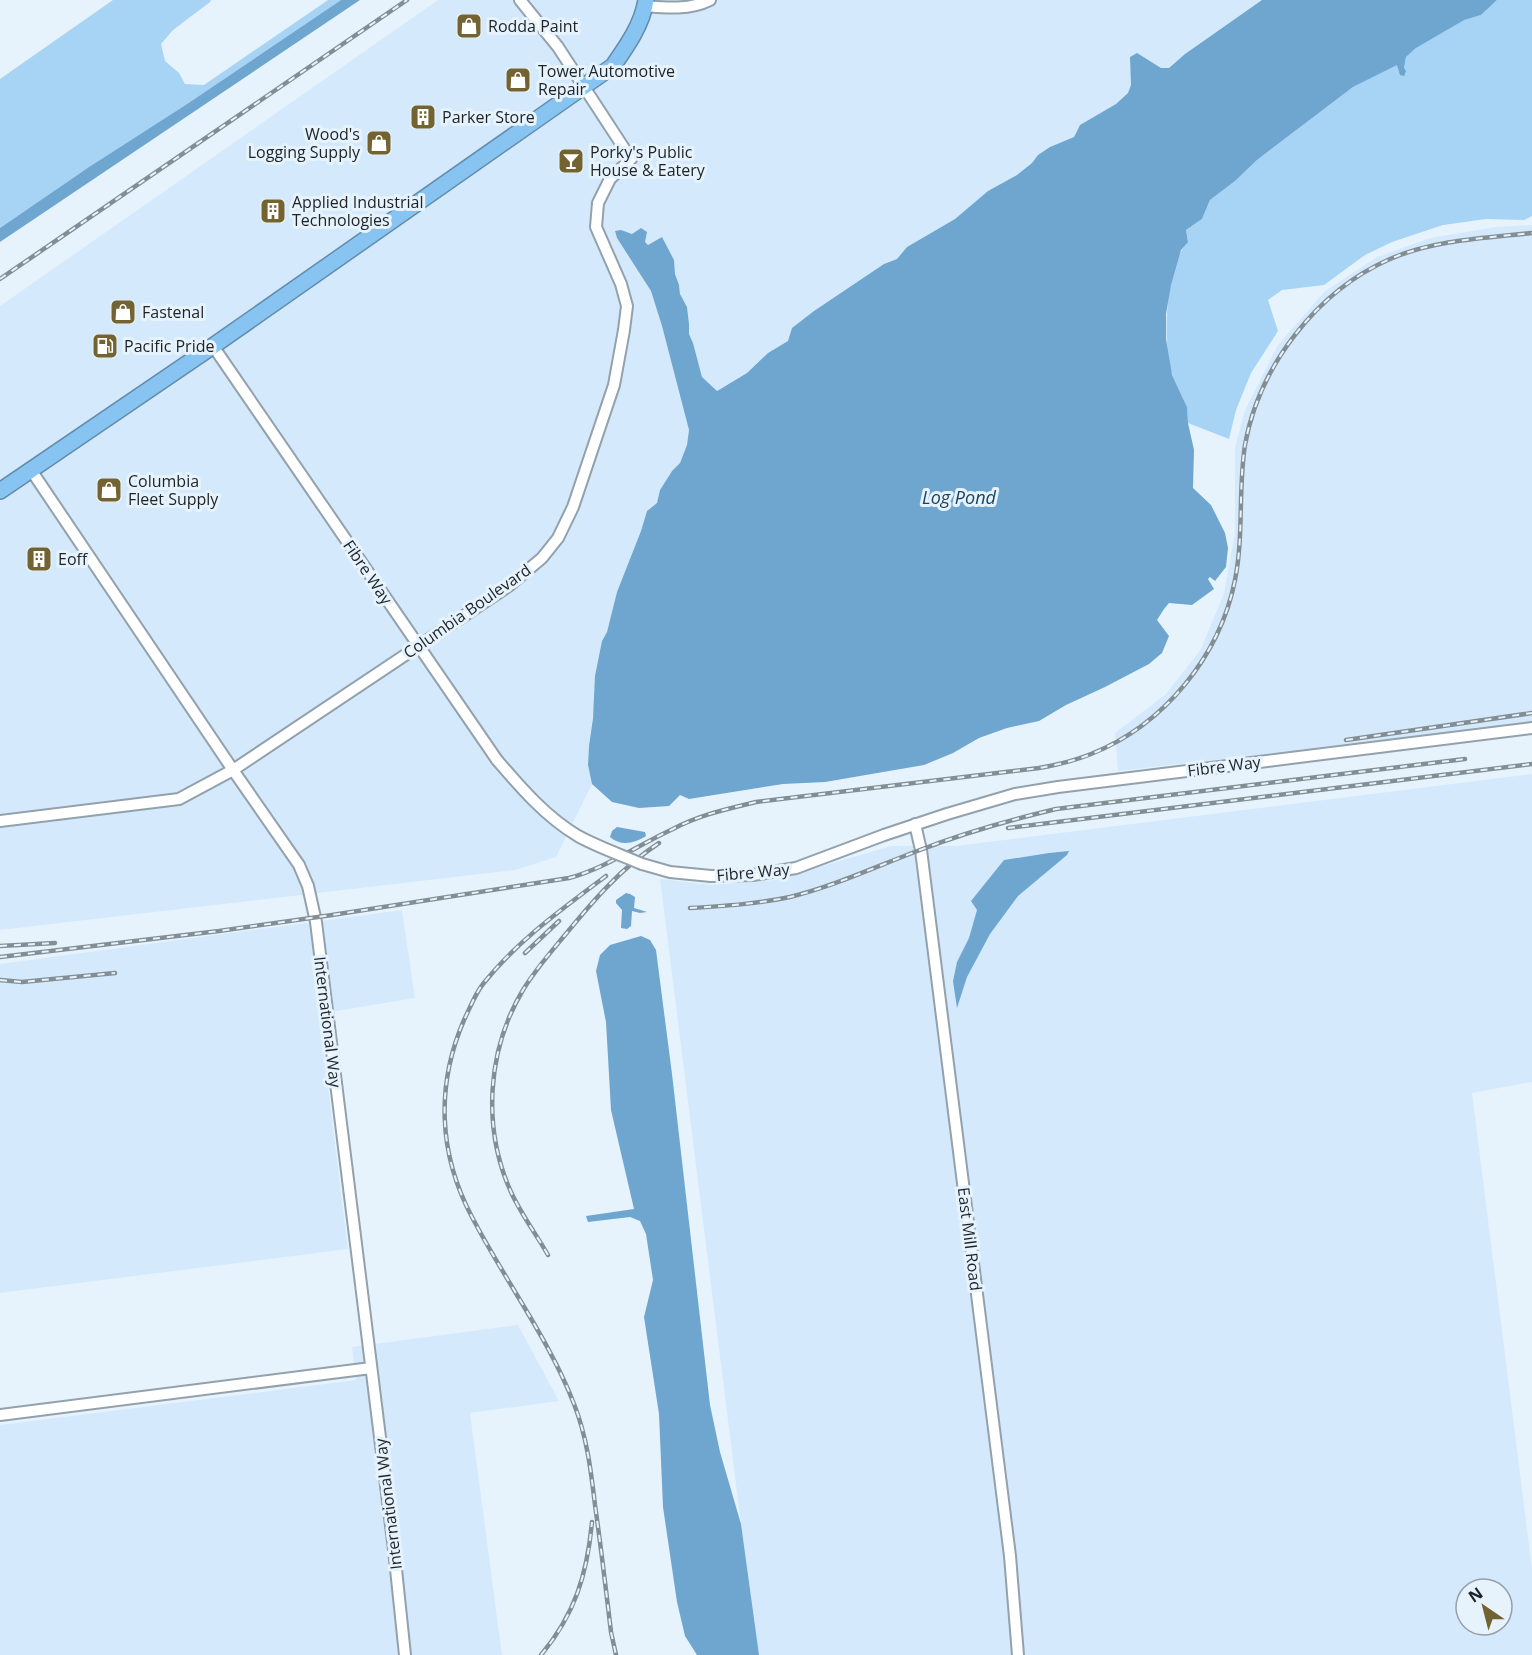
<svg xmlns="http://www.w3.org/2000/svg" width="1532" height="1655" font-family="'Open Sans',sans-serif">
  <rect width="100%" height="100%" fill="#e6f3fd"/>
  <path fill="#d4eafc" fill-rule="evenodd" d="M438,0H1262L1185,54L1169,68H1161L1131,85L1128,93L1116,104L1080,125L1074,137L1050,147L1038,155L1032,163L1017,175L988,191L955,219L907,247L897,259L884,264L788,341L768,353L747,373L716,391L702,377L693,343L689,334V324L687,307L680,294L679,285L675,274L674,260L662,238L648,245L632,234L621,230L628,254L651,291L662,326L689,430L687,445L680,463L672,471L660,490L658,503L647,511L641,531L617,592L607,632L602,641L589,746L588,765L592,784L556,857L515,870L0,930V306Z
    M1532,225V722L1509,726L1118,771L1115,733L1166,694L1201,649L1224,593L1235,533V448L1245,410L1278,345L1325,291L1377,257L1430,238L1496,227Z
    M1532,774V1082L1472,1093L1532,1568V1655H759L741,1524L660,879L712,885L775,880L891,846H956ZM1466,1589H1502V1625H1466Z
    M402,910L415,998L319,1014L348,1249L0,1293V964Z
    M518,1325L559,1401L470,1413L502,1655H0V1425L356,1380L352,1347Z"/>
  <path fill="#a7d3f5" d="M113,0H211L210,2L173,30L161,44L165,61L179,73L185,84L204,85L328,0H341L187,104L89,167L0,228V79Z
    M1497,0H1532V216L1524,220L1486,219L1443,225L1392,242L1365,255L1324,285L1282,290L1268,300L1278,331L1251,373L1236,410L1229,439L1188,423C1187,417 1188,410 1186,405C1182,395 1176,385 1172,375C1162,343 1165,267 1188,241L1186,230L1202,219L1210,200L1235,181L1257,160L1353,87L1398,64L1404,68L1406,57L1416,48L1464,19L1481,15Z"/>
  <path fill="#6ea6cf" d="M341,0H360L0,242V228L89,167L187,104Z
    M1262,0H1497L1481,15L1464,20L1416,48L1406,57L1404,68L1406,71L1404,76L1400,75L1397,65L1353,87L1257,160L1235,181L1210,200L1202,219L1186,230L1188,242L1181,250L1171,285L1166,314V339L1172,375L1187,407L1188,423L1194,450L1193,488L1211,505L1225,533L1228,548L1226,567L1215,581L1210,577L1208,579L1214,589L1192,605L1169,603L1164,609L1157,620L1169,636L1162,653L1149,664L1105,687L1066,705L1039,721L1007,728L979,738L953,753L924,765L825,782L783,784L689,799L680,795L669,806L639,808L612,802L592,784L588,765L589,746L593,718L595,676L602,641L607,632L617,592L641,531L647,511L657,503L660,490L672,471L680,463L687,445L689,430L662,326L651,291L617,238L615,231L621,230L632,234L641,228L647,232L645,242L648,245L662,237L674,260L675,274L679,285L680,294L687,307L689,324V334L693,343L702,377L717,391L747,373L768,353L788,341L792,328L814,311L884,264L897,259L907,247L955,219L988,191L1017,175L1032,163L1038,155L1050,147L1074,137L1080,125L1116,104L1128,93L1131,85L1130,57L1137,53L1161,68H1169L1185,54Z
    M617,827L645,832L646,836C635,843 621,847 610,837L612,831Z
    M1069,851L1067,855L1018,896L990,934L967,977L957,1008L953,981L957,962L969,938L977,910L971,901L1004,860L1049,853Z
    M626,893L630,894L635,897L634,908L647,912L640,913L632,911L631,926L627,929L621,928L622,910L616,903V900Z
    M641,936L650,940L656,950L672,1074L710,1405L720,1452L741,1524L759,1655H697L685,1636L677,1602L663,1507L659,1414L644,1317L653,1280L646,1234L640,1221L630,1217L588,1222L586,1216L634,1209L611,1110L606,1022L596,971L600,955L610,945Z"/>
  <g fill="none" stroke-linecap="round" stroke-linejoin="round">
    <g stroke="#92a1ac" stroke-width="14">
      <path id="minor" d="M645,6C667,8 690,10 710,0
        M213,346L497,760
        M31,470L233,770L299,865L308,886L316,922L394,1550L405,1655
        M0,821L179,799L233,770L510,585L542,558L558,538L573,507L614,385L624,330L627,306L621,284L596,227L598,203L610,179L631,159L558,47L520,0
        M915,824L921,850L1010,1556L1018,1655
        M642,864L670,872L711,876L753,875L796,868L884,835L947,814L1015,794L1058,787L1532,728
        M0,1415L371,1368"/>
    </g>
    <g stroke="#638bab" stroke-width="18">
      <path id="highway" d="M0,491L213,346L613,66C627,46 642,25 646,0"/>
    </g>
    <use href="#minor" stroke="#fff" stroke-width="10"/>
    <use href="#highway" stroke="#88c4f2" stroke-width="15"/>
    <g stroke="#838d94" stroke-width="4.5">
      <path id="rail" d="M0,279L407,0
        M1346,740L1532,713
        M1008,828L1532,764
        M606,876C562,909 517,941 483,984C475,994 470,1008 464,1020C436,1085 438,1153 472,1217C504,1279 549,1339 574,1404C587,1437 591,1471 595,1505C601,1547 606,1590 611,1632L616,1655
        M690,908C724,906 757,904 790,897C835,886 877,866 920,850C964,833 1010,820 1056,809L1465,759
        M0,946L55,943
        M525,953L559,921
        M0,957L219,931L332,915L569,878C606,868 638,845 673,829C699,815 727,809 756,802L1039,768C1056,765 1074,761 1091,754C1164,725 1220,656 1235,580C1244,535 1238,489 1245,445C1259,366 1317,291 1390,259C1434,240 1485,238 1532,233
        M0,980L22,982L115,973
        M548,1255C536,1234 521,1214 511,1192C482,1128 487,1050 523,990C535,970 550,953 565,935C593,901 621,868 659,843
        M541,1655C575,1614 587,1575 592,1522"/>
    </g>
    <use href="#rail" stroke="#e6f3fd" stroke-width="2" stroke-dasharray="7" stroke-linecap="butt"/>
    <g stroke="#92a1ac" stroke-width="14" stroke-linecap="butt">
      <path id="minor-bridge" d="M497,760C521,788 546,817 578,836C598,847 621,855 642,864"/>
    </g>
    <use href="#minor-bridge" stroke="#fff" stroke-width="10"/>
  </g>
  <defs>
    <g id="shop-square" transform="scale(1.35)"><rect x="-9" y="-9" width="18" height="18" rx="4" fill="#736331" stroke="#e6f3fd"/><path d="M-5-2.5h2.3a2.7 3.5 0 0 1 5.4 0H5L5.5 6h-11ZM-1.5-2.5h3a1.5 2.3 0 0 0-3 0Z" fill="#fff"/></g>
    <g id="building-square" transform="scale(1.35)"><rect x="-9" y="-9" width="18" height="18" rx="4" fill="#736331" stroke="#e6f3fd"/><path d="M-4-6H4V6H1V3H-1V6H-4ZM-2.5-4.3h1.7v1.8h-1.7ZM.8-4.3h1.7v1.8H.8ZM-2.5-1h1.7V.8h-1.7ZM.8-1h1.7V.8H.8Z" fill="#fff"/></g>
    <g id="bar-square" transform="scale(1.35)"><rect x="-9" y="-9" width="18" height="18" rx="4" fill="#736331" stroke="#e6f3fd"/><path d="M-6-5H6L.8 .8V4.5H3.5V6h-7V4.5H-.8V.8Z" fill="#fff"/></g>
    <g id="fuel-square" transform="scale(1.35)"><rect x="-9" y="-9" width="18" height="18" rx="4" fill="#736331" stroke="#e6f3fd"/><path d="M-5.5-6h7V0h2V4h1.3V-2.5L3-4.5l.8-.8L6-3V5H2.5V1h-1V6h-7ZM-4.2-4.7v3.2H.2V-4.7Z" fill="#fff"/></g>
  </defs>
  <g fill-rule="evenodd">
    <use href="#shop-square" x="469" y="26"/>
    <use href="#shop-square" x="518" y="80"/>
    <use href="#building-square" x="423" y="117"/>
    <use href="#shop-square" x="379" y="143"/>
    <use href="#bar-square" x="571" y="161"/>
    <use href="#building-square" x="273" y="211"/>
    <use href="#shop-square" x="123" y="312"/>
    <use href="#fuel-square" x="105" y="346"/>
    <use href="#shop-square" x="109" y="490"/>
    <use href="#building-square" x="39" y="559"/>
  </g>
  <g text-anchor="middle" stroke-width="6" stroke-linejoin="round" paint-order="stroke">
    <g font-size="16" fill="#1d2227" stroke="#e6f3fd" text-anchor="start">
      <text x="488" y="32">Rodda Paint</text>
      <text x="538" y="77">Tower Automotive<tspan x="538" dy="18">Repair</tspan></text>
      <text x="442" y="123">Parker Store</text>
      <text x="360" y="140" text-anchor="end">Wood's<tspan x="360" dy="18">Logging Supply</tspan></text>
      <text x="590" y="158">Porky's Public<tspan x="590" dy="18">House &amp; Eatery</tspan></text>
      <text x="292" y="208">Applied Industrial<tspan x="292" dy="18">Technologies</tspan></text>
      <text x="142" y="318">Fastenal</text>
      <text x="124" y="352">Pacific Pride</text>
      <text x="128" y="487">Columbia<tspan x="128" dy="18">Fleet Supply</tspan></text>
      <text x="58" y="565">Eoff</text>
    </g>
    <g font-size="16" fill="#1d2227" stroke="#e6f3fd">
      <text transform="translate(368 572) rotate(56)" y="6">Fibre Way</text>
      <text transform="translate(467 611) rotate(-35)" y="6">Columbia Boulevard</text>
      <text transform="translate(1224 766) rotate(-7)" y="6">Fibre Way</text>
      <text transform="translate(753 872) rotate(-5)" y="6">Fibre Way</text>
      <text transform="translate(328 1022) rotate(83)" y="6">International Way</text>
      <text transform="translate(970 1239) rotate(83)" y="6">East Mill Road</text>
      <text transform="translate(388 1504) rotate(-97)" y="6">International Way</text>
    </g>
    <g font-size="18" font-style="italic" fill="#194461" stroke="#e6f3fd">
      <text x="959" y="504">Log Pond</text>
    </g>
  </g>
  <g transform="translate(1484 1607) rotate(325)"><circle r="28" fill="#e6f3fd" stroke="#969fa7" stroke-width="1.5"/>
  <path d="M0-4.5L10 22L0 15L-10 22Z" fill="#736331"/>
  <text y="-9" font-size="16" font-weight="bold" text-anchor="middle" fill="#1d2227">N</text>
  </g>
</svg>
